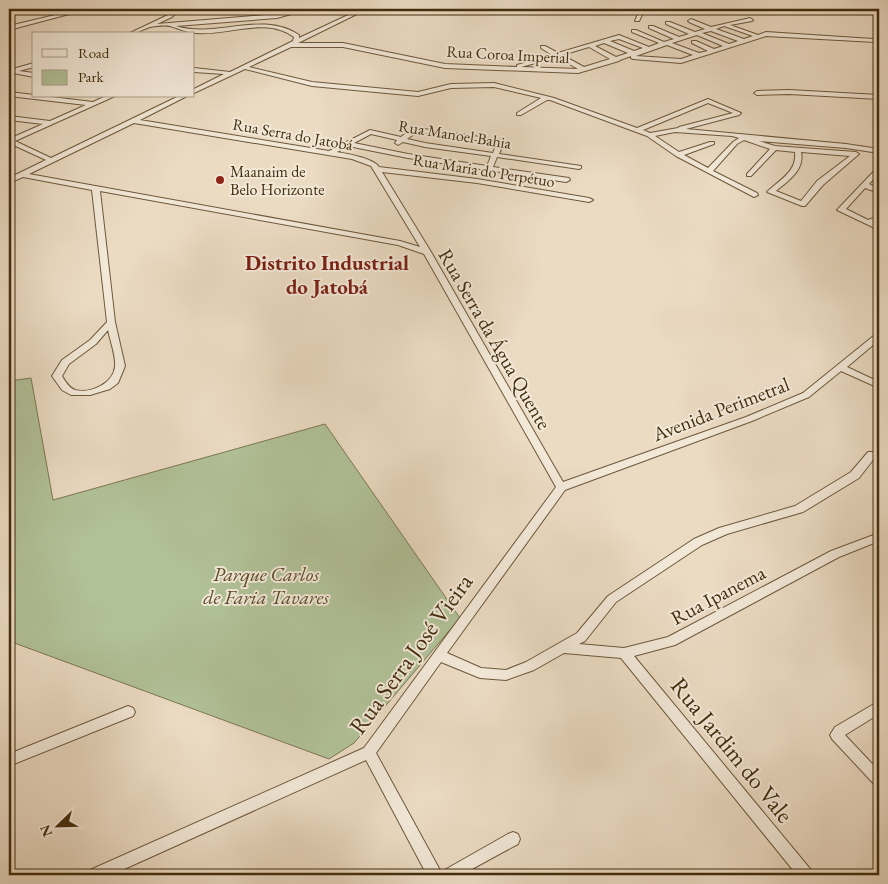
<svg xmlns="http://www.w3.org/2000/svg" width="888" height="884" font-family="'EB Garamond',serif">
  <rect width="100%" height="100%" fill="#ebdbc3"/>
  <filter id="stains"><feTurbulence type="fractalNoise" baseFrequency=".004" numOctaves="4"/><feColorMatrix values="0 0 0 0 .2 0 0 0 0 .09 0 0 0 0 .02 0 0 0 .5 -.17"/></filter>
  <radialGradient id="worn" r=".72"><stop offset=".6" stop-color="#630" stop-opacity="0"/><stop offset="1" stop-color="#630" stop-opacity=".3"/></radialGradient>
  <path fill="#b1c198" stroke="#7a7752" d="M31,378L53,500L325,424L460,618L354,743L329,759L9,641V381Z"/>
  <g fill="none" stroke-linecap="round" stroke-linejoin="round">
    <g stroke="#6d583a" stroke-width="2">
      <path id="street" d="M9,9L60,10L63,12L60,14L9,11Z
        M80,9H88L9,30V26Z
        M174,9H180L172,17L157,24L277,14L301,9H309L277,18L176,26C216,39 262,10 299,35V38L361,9H367L298,43H343L445,64L517,67V65L552,55L541,48V46H545L558,53L619,35L649,47L659,43L632,32V30H636L664,42L674,39L649,28V26H653L679,37L689,34L666,24V22H670L695,32L705,29L689,22L688,21L691,19L711,27L750,18L753,20L752,21L730,25L758,35L766,32L873,39L875,40V42L766,36L681,63L633,59L631,58V56L620,60L619,61L578,73L445,68L343,47H291L249,67L312,82L418,92L451,84L494,83L554,98L637,128L708,99L741,113L739,115L686,129L846,144L879,149V153L846,148L759,141L775,146L856,152L859,154L823,185L805,206H802L767,192C780,179 797,172 795,152L776,150L751,176H747V174L770,149L744,140L737,144L713,171L757,193L758,195L754,197L676,156L647,136L550,100H547L521,115H517V113L541,98L494,87L451,88L418,96L312,86L245,69L194,93V89L224,74L194,72V68L230,72L293,41L294,37C265,16 228,36 196,33C186,33 178,28 170,26C165,25 155,26 150,27C142,29 138,34 128,34L168,15ZM724,26L753,36L744,39L716,29ZM711,31L738,41L729,44L702,33ZM697,35L723,46L714,49L696,41H692V43L708,51L699,53L672,43ZM619,39L643,48L634,51L610,41ZM604,43L628,53L616,57L595,46ZM667,45L693,55L681,59L636,56ZM589,47L610,59L584,67L562,55ZM557,57L578,69L521,67ZM708,103L733,113L679,127L678,128L650,133L643,130ZM675,132L732,136L739,138L733,142L708,168L684,155L714,144V142H710L679,152L655,136ZM801,152L850,156L817,181L801,201L776,191C788,181 805,170 801,152Z
        M640,9H645L639,21H635Z
        M34,63V67L19,71L34,73V77L13,73L9,74V70Z
        M789,90L879,95V99L789,94L757,95L754,93L757,91Z
        M9,92L93,102L106,96H115L15,141L51,158L179,96H187L140,120L329,151L370,130L401,137L410,130L417,128L501,140L504,142L499,154L581,166V168L579,169L497,157L493,167L569,178L570,180L566,182L408,158L348,146L337,152C348,154 373,158 379,167L477,179L589,198L593,200L589,202L477,183L382,172L431,252L563,482L746,417L803,393L876,334L879,333V340L847,367L879,382V388L841,371L809,397L752,421L565,490L447,653L481,668L506,670L526,662L577,633L608,596L694,539L719,528L795,506L851,472L868,452H876L877,454L876,456L859,478L803,512L727,534L702,545L616,602L585,641L579,644L624,648L668,637L831,551L879,533V541L839,557L675,645L634,656L811,870L813,875H797L621,658L564,653L534,670L506,680L480,678L441,662L376,753L441,872L508,834L513,832L518,834L520,839L518,844L461,875H427L366,760L111,875H88L90,870L364,748L556,487L424,254L398,245L100,191L115,322L125,366L118,383L110,389L90,395H71L62,390L52,376L62,360L90,340L107,322L92,190L23,177L9,183V178L46,160L9,143V139L43,124L9,120V116L50,121L86,105L9,96ZM134,123L352,159L371,166L420,247L400,241L29,174ZM417,132L497,143L493,153L425,143L407,139ZM371,134L397,140L395,143L398,145L403,142L425,147L491,156L487,166L408,154L354,143ZM108,330C110,340 116,356 115,366C114,383 91,394 75,390C69,388 65,381 62,376L69,364L96,344Z
        M879,167V173L869,184L879,189V193L865,188L846,209L868,220L879,216V221L874,223L879,225V230L837,210L877,168Z
        M879,701V714L845,735L879,771V786L874,784L832,739L830,735L835,727Z
        M128,706L133,708L135,712L133,716L9,766V754Z"/>
    </g>
    <use href="#street" fill="#f2e8d8" fill-rule="evenodd"/>
  </g>
  <circle fill="#8f2418" stroke="#f2e8d8" stroke-width="2" cx="220" cy="180" r="5"/>
  <g text-anchor="middle" stroke-width="4" stroke-linejoin="round" paint-order="stroke">
    <g font-size="16" fill="#432d0d" stroke="#f2e8d8">
      <text transform="translate(508 54) rotate(3)" y="6">Rua Coroa Imperial</text>
      <text transform="translate(293 134) rotate(10)" y="6">Rua Serra do Jatobá</text>
      <text transform="translate(455 134) rotate(9)" y="6">Rua Manoel Bahia</text>
      <text transform="translate(484 170) rotate(9)" y="6">Rua Maria do Perpétuo</text>
    </g>
    <g font-size="16" fill="#432d0d" stroke="#f2e8d8" text-anchor="start">
      <text x="230" y="177">Maanaim de<tspan x="230" dy="18">Belo Horizonte</tspan></text>
    </g>
    <g font-size="20" fill="#432d0d" stroke="#f2e8d8">
      <text transform="translate(495 339) rotate(60)" y="7">Rua Serra da Água Quente</text>
      <text transform="translate(721 409) rotate(-21)" y="7">Avenida Perimetral</text>
      <text transform="translate(718 595) rotate(-28)" y="7">Rua Ipanema</text>
    </g>
    <g font-size="20" font-style="italic" fill="#594b29" stroke="#f2e8d8">
      <text x="266" y="581">Parque Carlos<tspan x="266" dy="23">de Faria Tavares</tspan></text>
    </g>
    <g font-size="21" font-weight="bold" fill="#7a1f14" stroke="#f2e8d8">
      <text x="327" y="270">Distrito Industrial<tspan x="327" dy="24">do Jatobá</tspan></text>
    </g>
    <g font-size="24" fill="#432d0d" stroke="#f2e8d8">
      <text transform="translate(411 654) rotate(-54)" y="8">Rua Serra José Vieira</text>
      <text transform="translate(732 750) rotate(51)" y="8">Rua Jardim do Vale</text>
    </g>
  </g>
  <rect width="888" height="884" fill="none" stroke="#ebdbc3" stroke-width="30"/>
  <rect x="10" y="10" width="868" height="864" fill="none" stroke="#432d0d" stroke-width="2.5"/>
  <rect x="15" y="15" width="858" height="854" fill="none" stroke="#432d0d"/>
  <rect x="32" y="32" width="162" height="65" fill="#f2e8d8" stroke="#ac9d87"/>
  <rect x="42" y="49" width="25" height="8" fill="#f2e8d8" stroke="#ac9d87"/>
  <text x="78" y="58" font-size="15" fill="#432d0d">Road</text>
  <rect x="42" y="70" width="25" height="15" fill="#b1c198" stroke="#ac9d87"/>
  <text x="78" y="82" font-size="15" fill="#432d0d">Park</text>
  <g transform="translate(58 826) rotate(247)" stroke="#f2e8d8" stroke-width="4" paint-order="stroke">
  <path d="M0-4L9 19L0 12L-9 19Z" fill="#432d0d"/>
  <text y="-8" font-size="14" font-weight="bold" text-anchor="middle" fill="#432d0d">N</text>
  </g>
  <rect width="100%" height="100%" filter="url(#stains)"/>
  <rect width="100%" height="100%" fill="url(#worn)"/>
</svg>
